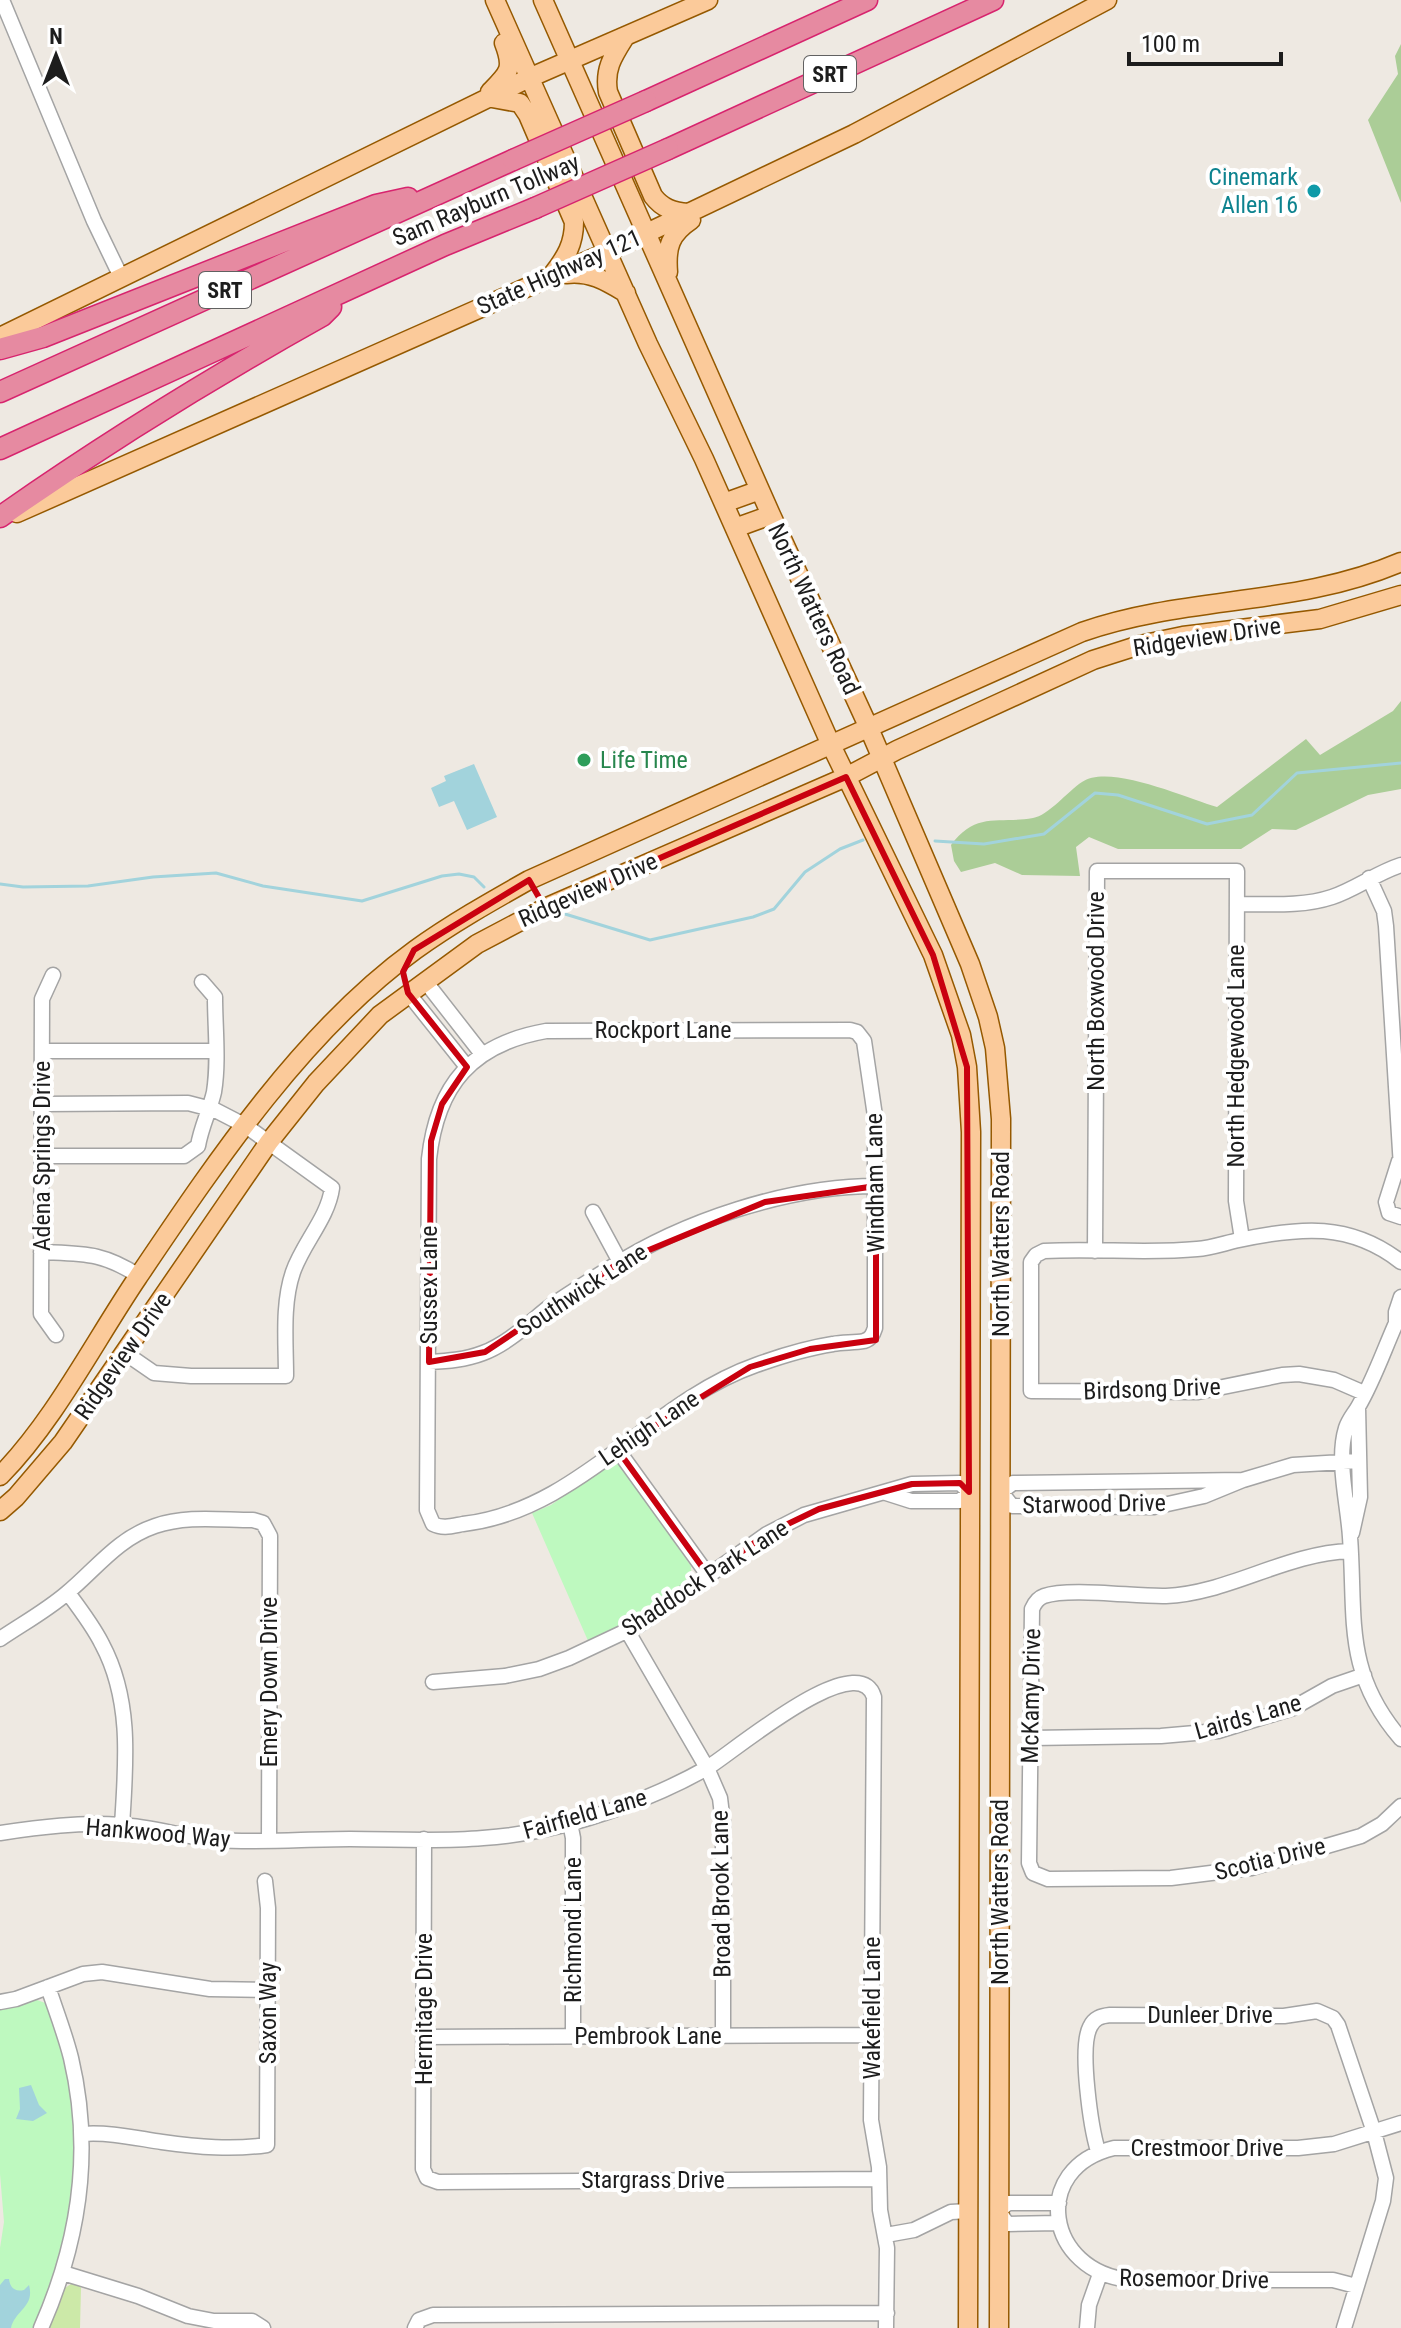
<svg xmlns="http://www.w3.org/2000/svg" width="1401" height="2328" font-family="'Roboto Condensed',sans-serif">
  <rect width="100%" height="100%" fill="#eee9e2"/>
  <path fill="#cce9a8" d="M71,2284H79L81,2288L80,2328H47L65,2288Z"/>
  <path fill="#abcd97" d="M1401,44V203L1368,120L1398,74L1395,56Z
    M1401,701V789L1368,795L1296,830L1272,829L1241,849H1118L1089,837L1076,847L1080,876L1022,875L995,863L961,872L954,861L951,845C976,811 997,824 1033,818C1048,816 1068,791 1082,782C1109,763 1186,798 1217,807L1306,739L1320,755L1393,711Z"/>
  <path fill="#bef9bf" d="M616,1459L691,1566C691,1571 692,1573 689,1578C680,1593 608,1633 589,1643L532,1513L551,1505Z
    M37,2000L48,2004C54,2023 62,2042 67,2062C82,2120 79,2186 65,2244C59,2270 48,2295 39,2319L34,2328H0V2248L4,2222L0,2174V2008Z"/>
  <path fill="#a2d3dc" d="M474,764L497,817L467,830L454,801L439,807L431,788L446,781L444,776Z
    M31,2085L39,2105L47,2113L33,2121L16,2119L20,2109L19,2088Z
    M5,2279H9C10,2288 15,2292 24,2290L29,2285C35,2307 15,2310 11,2328H0V2285Z"/>
  <g fill="none" stroke-linecap="round" stroke-linejoin="round">
    <path stroke="#a2d3dc" stroke-width="3" d="M935,841L984,844L1044,834L1095,793L1118,795L1207,824L1252,815L1297,773L1401,763
      M0,884L23,887L88,886L153,877L216,873L263,886L362,901L442,876L459,874L474,877L484,887
      M565,914L650,940L753,917L774,909L805,872L840,849L863,840"/>
    <g stroke="#a4a4a4" stroke-width="17">
      <path id="minor" d="M2,0L94,221L121,277
        M1369,878L1384,911L1386,926L1401,1167
        M1237,904C1268,904 1302,907 1332,897C1356,889 1376,873 1401,865
        M53,975L42,999L41,1314L56,1335
        M425,981L482,1054
        M408,993L467,1067
        M850,1030L857,1032L864,1041L875,1116V1328C873,1334 871,1339 864,1341C854,1343 843,1342 833,1344C807,1348 781,1356 756,1365C650,1402 578,1511 463,1524C452,1526 443,1529 433,1524L427,1510L429,1159C437,1085 472,1044 546,1031Z
        M42,1051H216
        M42,1104L188,1103L215,1110L246,1126L332,1188C328,1218 303,1243 293,1272C282,1304 286,1342 286,1376H191L154,1373L125,1353
        M42,1156H184L198,1146C201,1127 210,1110 214,1092C219,1061 215,1028 215,997L202,982
        M1399,1161L1386,1202L1389,1213L1401,1217
        M593,1212L620,1262
        M1095,1251L1097,871H1237L1236,1201L1242,1239
        M41,1252C84,1254 102,1252 139,1276
        M1401,1297L1396,1312V1323C1384,1350 1373,1382 1358,1407C1354,1414 1349,1419 1346,1428C1336,1460 1348,1504 1350,1537C1356,1617 1343,1672 1401,1739
        M429,1362C447,1361 465,1360 483,1353C507,1344 528,1324 548,1308C568,1294 589,1281 610,1268C683,1221 788,1186 876,1186
        M1364,1393L1334,1380L1299,1374L1282,1375L1198,1392L1031,1391V1262L1036,1255L1044,1251C1095,1248 1147,1254 1197,1249C1211,1248 1225,1243 1239,1240C1300,1227 1350,1222 1401,1262
        M617,1449L708,1575
        M1243,1480L1013,1483L1001,1492L1012,1506L1154,1507L1204,1496L1243,1480L1293,1465L1359,1461
        M1352,1533L1360,1497L1358,1408
        M1350,1551C1286,1553 1227,1594 1166,1596C1136,1597 1070,1587 1044,1596C1038,1598 1035,1602 1032,1609L1029,1863L1033,1873L1048,1879L1171,1878L1251,1868L1361,1836L1382,1824L1401,1806
        M68,1593C80,1609 93,1626 102,1644C132,1700 126,1763 122,1825
        M628,1632L707,1768L720,1798L723,1823V2036
        M0,1639C22,1624 46,1611 67,1593C96,1569 117,1539 155,1526C186,1515 221,1520 253,1520L263,1523L270,1536L269,1841
        M433,1682L505,1676L539,1669L569,1658L639,1625L767,1534L804,1515L912,1484L960,1483L969,1492L960,1501H911L886,1493
        M1031,1738L1161,1736L1218,1731L1293,1708L1332,1686L1364,1675
        M570,1823L573,1838V2036
        M0,1833C40,1827 80,1822 121,1825C153,1827 184,1837 216,1840C261,1843 305,1839 350,1839C394,1839 439,1842 483,1838C529,1835 575,1824 619,1808C649,1797 679,1784 707,1768C731,1754 858,1645 874,1697L871,2120L879,2167L880,2210L887,2248L886,2328
        M424,1839L423,2169L427,2178L438,2182L879,2179
        M0,2002L16,1999L83,1974L102,1972L210,1989L267,1990
        M424,2037L872,2035
        M82,2134C110,2132 135,2138 162,2142C198,2147 232,2150 267,2145L268,1908L265,1881
        M1098,2151C1091,2128 1079,2048 1090,2027C1094,2018 1101,2016 1110,2015L1284,2016L1317,2011L1333,2018L1338,2025L1374,2132L1386,2178L1383,2201L1344,2328
        M1059,2203H1008L999,2211L1007,2224L1059,2223
        M886,2235L914,2230L951,2212L968,2211
        M63,2273L138,2296L188,2316L214,2321H252L263,2328
        M1356,2286L1333,2280H1130C1046,2272 1029,2168 1114,2148H1298L1334,2144L1401,2123
        M41,2328C79,2242 93,2151 71,2058C65,2034 56,2011 48,1987
        M415,2328L419,2320L433,2315L887,2313
        M1087,2328L1089,2305L1100,2274"/>
    </g>
    <g stroke="#955900" stroke-width="21">
      <path id="major" d="M495,0L648,344L704,459L831,745L933,955L961,1035L967,1067L971,1132L968,2328
        M543,0L771,515L868,726L970,964L988,1017L995,1048L1001,1119L999,2328
        M625,37C613,56 604,69 608,92L653,196C662,208 673,212 688,213
        M490,92C509,73 514,69 504,43
        M492,98L520,103L528,115L574,222C574,244 566,257 553,274
        M668,272C666,247 670,234 691,220
        M566,274C590,271 606,281 626,293
        M0,337L529,78L708,0
        M724,503L760,490
        M17,513L607,252L854,134L1107,0
        M735,528L771,515
        M0,1476C55,1420 94,1342 138,1277C215,1163 303,1031 415,950C451,924 490,902 529,880L1082,632C1189,595 1296,607 1401,562
        M0,1511L16,1497L63,1442L269,1142L316,1083L380,1015L477,944L545,908L846,777L897,750L1093,660L1140,645L1183,636L1320,619L1401,595"/>
    </g>
    <g stroke="#d7246e" stroke-width="23">
      <path id="highway" d="M646,101L867,0
        M668,149L993,0
        M0,349L43,337L376,205L408,198
        M0,392L513,160
        M0,449L445,245L535,208
        M0,517C104,444 211,378 322,316L331,307"/>
    </g>
    <use href="#minor" stroke="#fff" stroke-width="14"/>
    <use href="#major" stroke="#fbca9a" stroke-width="18"/>
    <use href="#highway" stroke="#e68aa1" stroke-width="20"/>
    <g stroke="#d7246e" stroke-width="23" stroke-linecap="butt">
      <path id="highway-bridge" d="M513,160L646,101
        M535,208L668,149"/>
    </g>
    <use href="#highway-bridge" stroke="#e68aa1" stroke-width="20"/>
  </g>
  <path fill="none" stroke="#c9010f" stroke-width="6" stroke-linejoin="round" d="M846,777L933,955L967,1067L969,1492L960,1483L912,1484L819,1509L767,1534L708,1575L617,1449L750,1367L810,1349L876,1340V1186L765,1202L620,1262L485,1352L429,1362L431,1141L442,1104L467,1067L408,993L403,972L414,950L529,880L545,908Z"/>
  <circle fill="#0f9aa8" stroke="#fff" stroke-width="3" cx="1314" cy="191" r="8"/>
  <circle fill="#2e9e5b" stroke="#fff" stroke-width="3" cx="584" cy="760" r="8"/>
  <g text-anchor="middle" stroke-width="8" stroke-linejoin="round" paint-order="stroke">
    <g fill="#fff" stroke="#616161" stroke-width="2">
      <rect x="804" y="56" width="52" height="36" rx="6"/>
      <rect x="199" y="272" width="52" height="36" rx="6"/>
    </g>
    <g font-size="22" font-weight="bold" fill="#1d1d1d">
      <text x="830" y="82">SRT</text>
      <text x="225" y="298">SRT</text>
    </g>
    <g font-size="24" fill="#0d838f" stroke="#fff" text-anchor="end">
      <text x="1298" y="185">Cinemark<tspan x="1298" dy="28">Allen 16</tspan></text>
    </g>
    <g font-size="24" fill="#1d1d1d" stroke="#fff">
      <text transform="translate(486 200) rotate(-23)" y="8">Sam Rayburn Tollway</text>
      <text transform="translate(559 272) rotate(-24)" y="8">State Highway 121</text>
      <text transform="translate(814 609) rotate(65)" y="8">North Watters Road</text>
      <text transform="translate(1207 637) rotate(-9)" y="8">Ridgeview Drive</text>
      <text transform="translate(588 890) rotate(-24)" y="8">Ridgeview Drive</text>
      <text transform="translate(1096 991) rotate(-90)" y="8">North Boxwood Drive</text>
      <text x="663" y="1038">Rockport Lane</text>
      <text transform="translate(1236 1056) rotate(-90)" y="8">North Hedgewood Lane</text>
      <text transform="translate(42 1156) rotate(-90)" y="8">Adena Springs Drive</text>
      <text transform="translate(875 1183) rotate(-91)" y="8">Windham Lane</text>
      <text transform="translate(1001 1244) rotate(-90)" y="8">North Watters Road</text>
      <text transform="translate(429 1285) rotate(-90)" y="8">Sussex Lane</text>
      <text transform="translate(582 1290) rotate(-33)" y="8">Southwick Lane</text>
      <text transform="translate(123 1356) rotate(-55)" y="8">Ridgeview Drive</text>
      <text transform="translate(1152 1389) rotate(-2)" y="8">Birdsong Drive</text>
      <text transform="translate(649 1428) rotate(-34)" y="8">Lehigh Lane</text>
      <text transform="translate(1094 1504) rotate(-1)" y="8">Starwood Drive</text>
      <text transform="translate(705 1578) rotate(-33)" y="8">Shaddock Park Lane</text>
      <text transform="translate(269 1682) rotate(-90)" y="8">Emery Down Drive</text>
      <text transform="translate(1031 1696) rotate(-89)" y="8">McKamy Drive</text>
      <text transform="translate(1248 1717) rotate(-16)" y="8">Lairds Lane</text>
      <text transform="translate(585 1814) rotate(-16)" y="8">Fairfield Lane</text>
      <text transform="translate(158 1833) rotate(5)" y="8">Hankwood Way</text>
      <text transform="translate(1270 1859) rotate(-14)" y="8">Scotia Drive</text>
      <text transform="translate(1000 1892) rotate(-90)" y="8">North Watters Road</text>
      <text transform="translate(721 1894) rotate(-91)" y="8">Broad Brook Lane</text>
      <text transform="translate(573 1930) rotate(-90)" y="8">Richmond Lane</text>
      <text transform="translate(872 2008) rotate(-90)" y="8">Wakefield Lane</text>
      <text transform="translate(424 2009) rotate(-90)" y="8">Hermitage Drive</text>
      <text transform="translate(268 2013) rotate(-90)" y="8">Saxon Way</text>
      <text x="1210" y="2023">Dunleer Drive</text>
      <text x="648" y="2044">Pembrook Lane</text>
      <text x="1207" y="2156">Crestmoor Drive</text>
      <text x="653" y="2188">Stargrass Drive</text>
      <text transform="translate(1194 2279) rotate(1)" y="8">Rosemoor Drive</text>
    </g>
    <g font-size="24" fill="#27864d" stroke="#fff" text-anchor="start">
      <text x="600" y="768">Life Time</text>
    </g>
  </g>
  <g transform="translate(56 56)" stroke="#ffffff" stroke-width="6" paint-order="stroke">
  <path d="M0-6L14 30L0 20L-14 30Z" fill="#1d1d1d"/>
  <text y="-12" font-size="22" font-weight="bold" text-anchor="middle" fill="#1d1d1d">N</text>
  </g>
  <path d="M1129 52v12h152v-12" fill="none" stroke="#1d1d1d" stroke-width="4"/>
  <text x="1141" y="52" font-size="24" fill="#1d1d1d" stroke="#ffffff" stroke-width="6" paint-order="stroke">100 m</text>
</svg>
